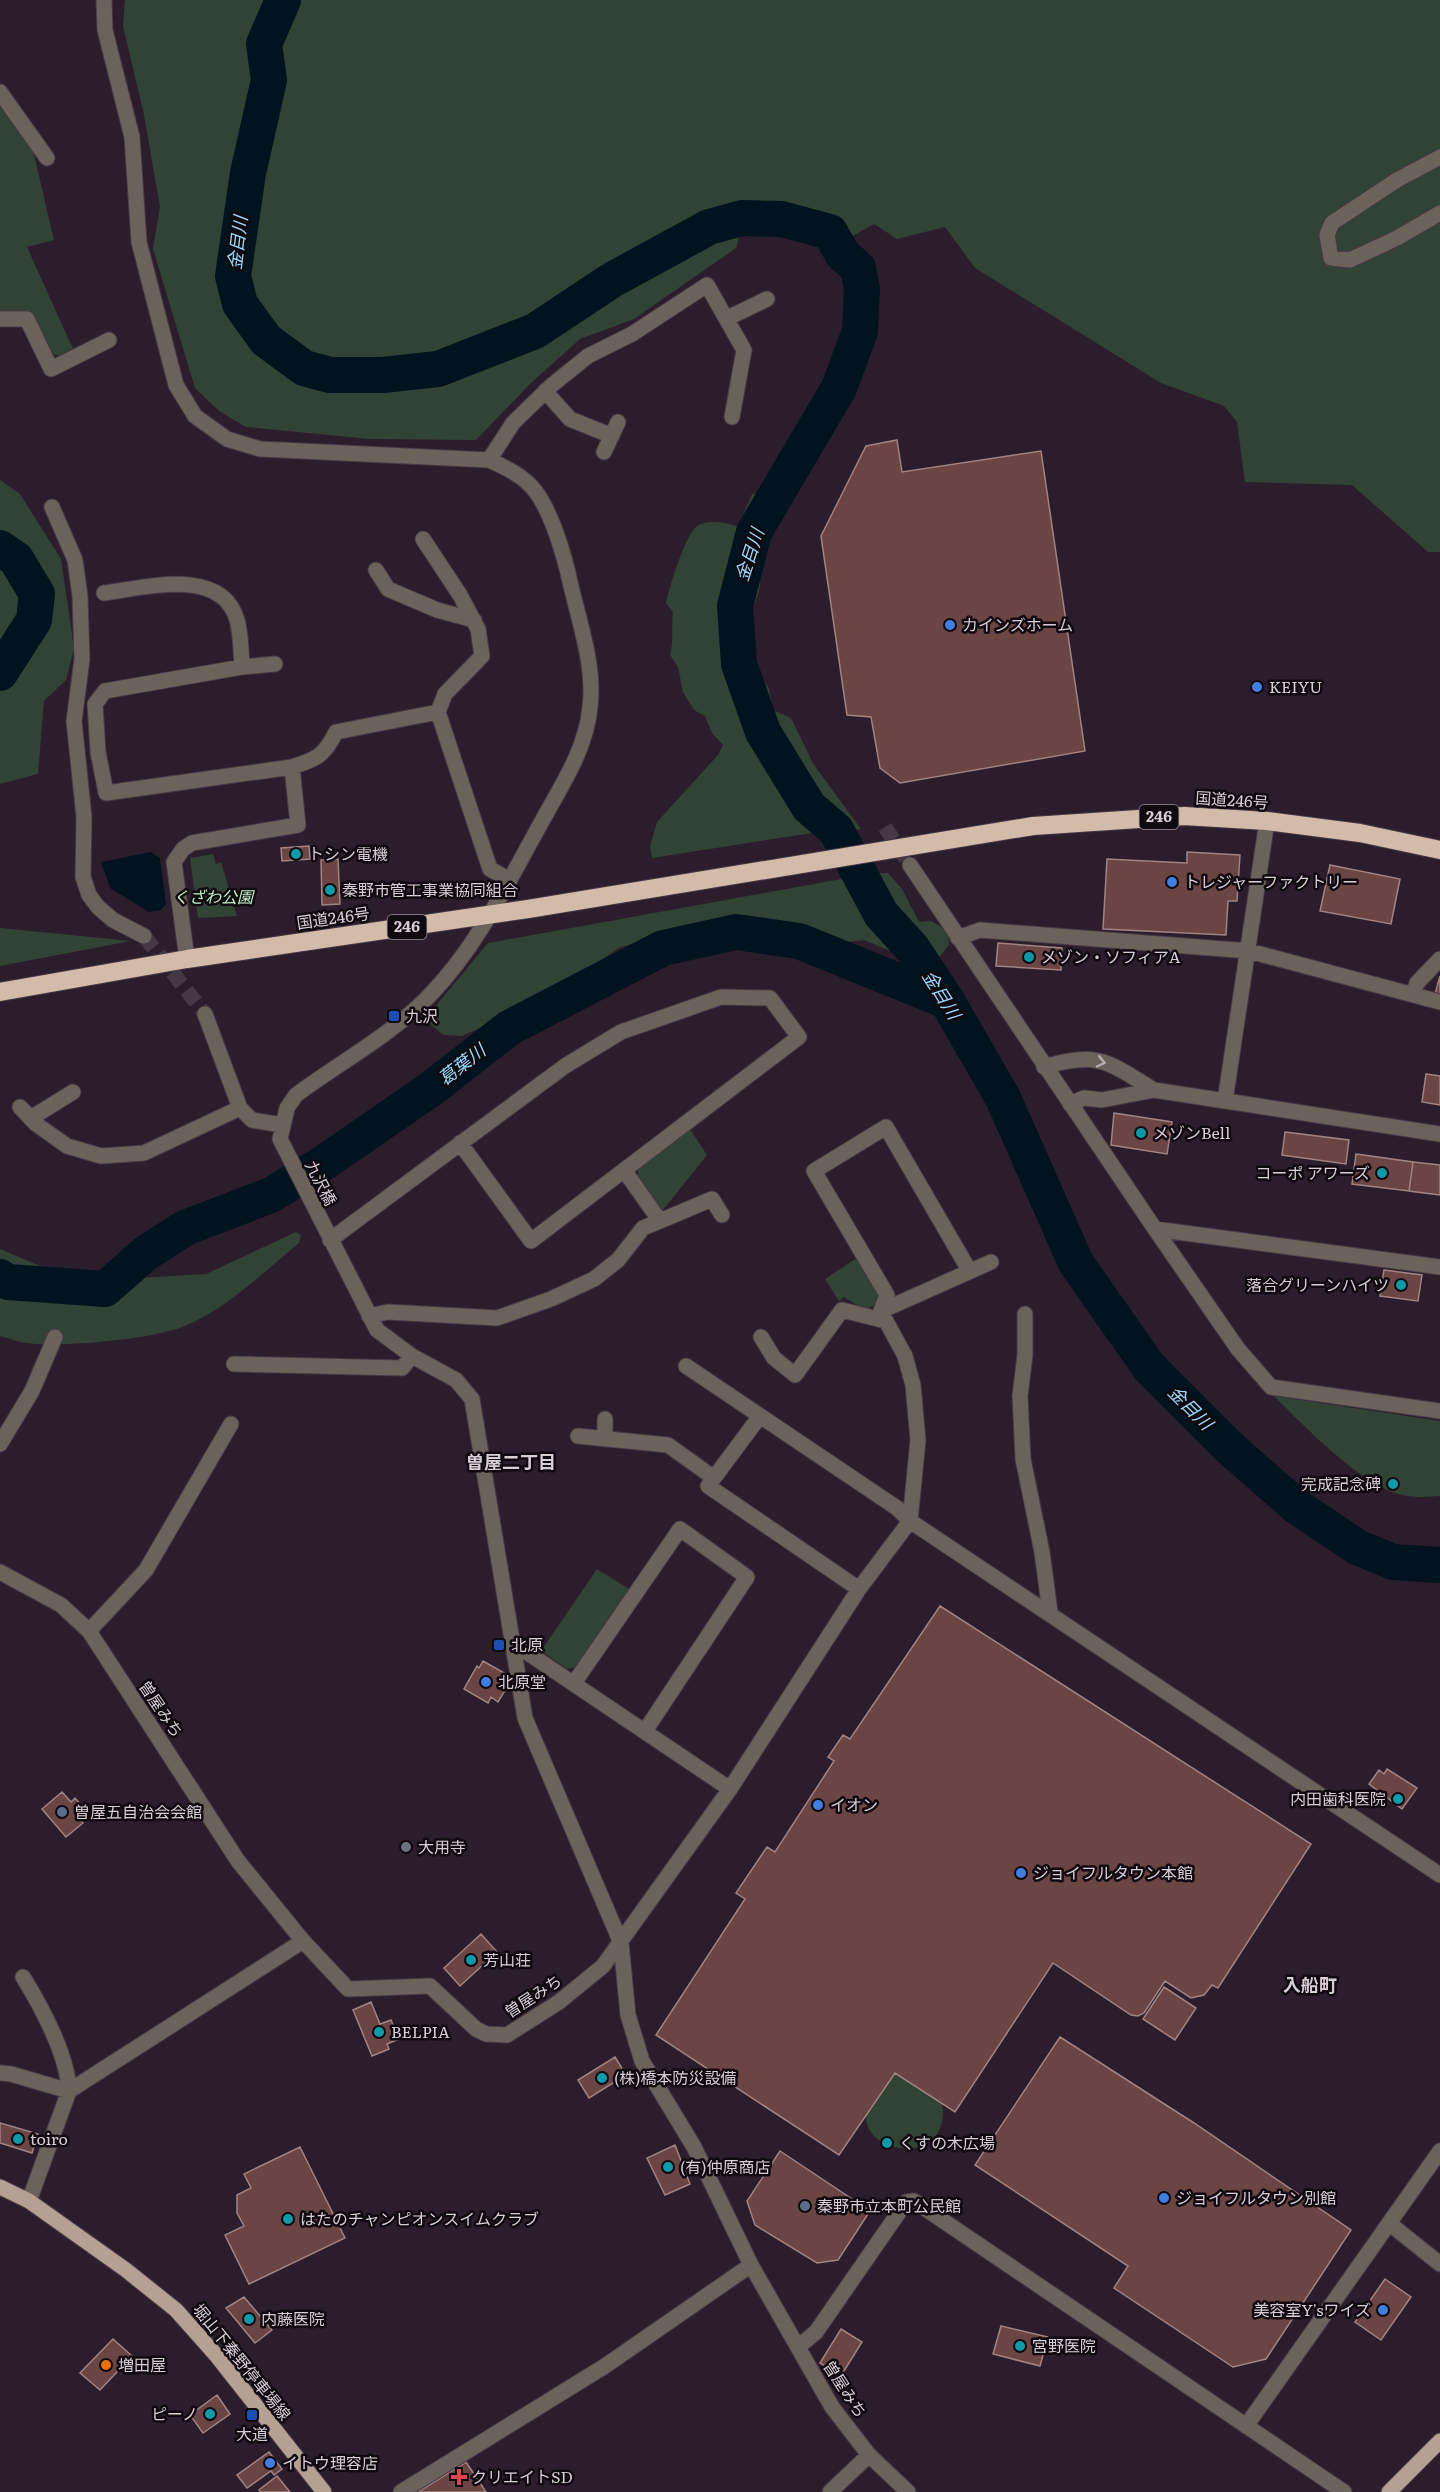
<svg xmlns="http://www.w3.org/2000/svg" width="1440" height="2492" font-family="Literata,'Noto Sans JP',serif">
  <rect width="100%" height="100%" fill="#2c1d2c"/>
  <path fill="#314334" d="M125,0H1440V552H1428L1352,485L1245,482L1237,422L1224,406L1161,383L975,268L945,227L897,239L874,224L828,250L799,235L741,231L736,248L634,319L580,339L531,383L476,440L370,439L246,427L219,411L195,388L153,249L160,207L144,115L123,26Z
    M0,104L32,146L54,240L27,247L73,349L59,356L50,353L31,311H0Z
    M0,480L20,494L61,559L74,648L66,680L44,701L38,774L0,784Z
    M775,491L760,573C761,591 757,602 747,616L759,676L769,688L773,710L791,718L814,765L861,829L819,832L652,858L650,846L657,822L718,755L723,745L712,733L705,716L694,710L683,692L678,667L670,655C674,640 671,628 673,612L666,603C669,588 685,536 696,527C707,518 726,523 738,526L752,494Z
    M213,854L216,864L221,862L237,916L198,918L190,858Z
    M888,873L902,889L919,922L931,921L948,931L949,945L937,960L919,963L864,940L847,942L777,922H726L620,947L562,988L521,1010L462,1036L443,1035L428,1022L439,1002L488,943L869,874Z
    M0,928L131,941L0,966Z
    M690,1129L707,1155L663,1210L638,1177V1167Z
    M296,1232L301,1235L299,1243C264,1272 227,1308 185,1326C155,1339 59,1348 26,1343C18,1342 9,1338 0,1336V1249L52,1271L137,1278L206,1274Z
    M857,1258L878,1295L876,1304L865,1310L844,1297L839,1301L825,1279Z
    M1274,1396L1440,1421V1496C1426,1497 1412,1498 1398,1494C1358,1482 1304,1426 1274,1396Z
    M597,1569L629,1589L577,1667L567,1669L541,1651Z
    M901,2073L941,2097C960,2178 834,2152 874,2096C882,2084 886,2077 901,2073Z"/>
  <path fill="#00131f" d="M151,852L160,858L166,904L161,910L149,912L110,888L101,862Z"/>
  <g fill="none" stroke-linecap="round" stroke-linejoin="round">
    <path stroke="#00131f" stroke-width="36" d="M283,0L264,44L269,80L248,173L233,276L240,304L266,340L304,368L330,375H383L438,369L535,331L612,280L709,227L742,218L782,219L830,232L843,255L858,268L862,289L860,331L839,388L754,532L735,606L739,664L763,732L809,807L836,830L881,914L912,948L947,1001L1003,1098L1076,1263L1149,1367L1230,1448L1296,1506L1357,1547L1393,1562L1440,1565
      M0,548L16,559L37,594L34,620L0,673
      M0,1277L8,1282L105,1289L146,1253L185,1228L271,1195L325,1162L431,1089L509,1028L663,948L736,932L799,941L947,1001"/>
  </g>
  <path fill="#6a4544" stroke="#a08382" stroke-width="1.5" d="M897,440L902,472L1041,451L1085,751L900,783L880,768L871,717L847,715L821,536L866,446Z
    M309,846L310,859L282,861L281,848Z
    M1187,852L1240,855L1237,901H1228L1226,935L1103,929L1107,859L1187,863Z
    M338,859L340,904L322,905L321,860Z
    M1330,865L1400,879L1391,924L1320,911Z
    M998,943L1062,948L1061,970L996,966Z
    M1440,976V995L1435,994Z
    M1426,1074L1440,1076V1105L1422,1102Z
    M1114,1113L1172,1122L1167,1154L1111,1145Z
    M1285,1132L1349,1140L1346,1164L1282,1155Z
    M1356,1154L1413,1162L1409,1191L1352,1184Z
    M1413,1162L1440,1165V1195L1409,1191Z
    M1384,1270L1422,1275L1418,1301L1380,1296Z
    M940,1606L1311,1844L1218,1988L1212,1985L1204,1995L1191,1998L1165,1981L1144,2013L1138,2016L1131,2015L1053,1963L955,2112L895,2073L839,2155L656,2035L745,1899L736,1893L767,1847L775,1852L834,1761L828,1757L843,1735L850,1739Z
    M483,1661L506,1674L502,1680L509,1684L498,1702L491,1697L488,1703L464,1689L477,1666L479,1668Z
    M1387,1769L1417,1788L1402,1809L1369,1784L1379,1770L1384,1774Z
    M62,1792L71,1802L75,1798L82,1806L78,1810L83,1815L79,1819L83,1823L66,1837L42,1809Z
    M481,1934L497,1952L460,1986L444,1968Z
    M1164,1987L1196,2008L1175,2040L1143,2019Z
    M371,2002L380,2024L391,2020L399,2039L387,2044L389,2049L372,2056L353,2010Z
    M1060,2037L1194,2123L1351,2230L1266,2359L1233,2367L1114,2288L1128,2266L975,2165Z
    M615,2057L626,2075L589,2098L578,2080Z
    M0,2123L38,2134L32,2153L0,2143Z
    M675,2145L690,2184L665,2195L647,2158Z
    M300,2147L345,2238L249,2284L225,2235L244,2226L237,2213V2195L251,2188L244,2174Z
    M780,2151L870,2211L838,2260L817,2263L755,2225L747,2201Z
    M1385,2279L1411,2297L1381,2340L1355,2322Z
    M244,2297L272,2330L255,2343L226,2308Z
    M1001,2326L1048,2337L1040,2366L993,2354Z
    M841,2329L862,2342L841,2376L820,2363Z
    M113,2339L132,2356L100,2390L80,2373Z
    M217,2395L230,2414L203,2433L190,2415Z
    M269,2452L282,2469L274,2475L271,2471L247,2488L237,2475Z
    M466,2462L486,2492H418Z
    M277,2476L290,2492H260L259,2490Z"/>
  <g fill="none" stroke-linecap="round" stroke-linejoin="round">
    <path stroke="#463746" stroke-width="15" stroke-dasharray="15 8" stroke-linecap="butt" d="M885,827L910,865
      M144,936L205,1014"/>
    <g stroke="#483947" stroke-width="17">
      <path id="minor" d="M104,0L105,30L132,137L139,242L176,385L195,416L227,439L260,449L489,460C503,466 520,474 531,486C551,507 565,558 571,586C580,625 595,667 590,707C586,750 561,786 541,823C508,882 478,945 431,994C392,1035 340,1062 296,1095L287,1108L280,1139L377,1330L412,1356L456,1380L472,1399L525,1718L621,1943L628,2015L642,2061L694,2147L751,2265L832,2407L869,2455L908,2492
        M0,92L47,158
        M1440,157L1397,180L1332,223L1327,235L1331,258L1350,260L1397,238L1440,213
        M728,318L767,299
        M0,319H27L51,369L109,340
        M545,391L570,419L612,436
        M604,452L618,422
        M489,460L513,423L552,385L588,356L632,334L707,285L744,350L732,417
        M52,507L75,560L80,596L82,659L74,721L84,817L83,877L89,895L98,907L113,920L144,936
        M423,539L460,595L478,629L482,656L445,694L438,712L490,869L510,880
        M376,570L388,589L437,610L474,620
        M104,593C144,588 222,566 237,620C241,634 241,652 242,667
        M275,664L242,667L105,691L95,704L98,752L106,793L292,767C317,759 324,756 336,732L438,712
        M910,865L1155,1229L1238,1349L1271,1387L1440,1411
        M958,938L980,930L1249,951L1440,1002
        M187,959L174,862L183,849L192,843L298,825L292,767
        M1413,995L1417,983L1440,959
        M205,1014L240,1108L252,1120L282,1125
        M1044,1067C1099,1050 1109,1063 1154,1090
        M1225,1101L1267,821
        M1070,1104L1084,1098L1102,1100L1154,1090L1440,1134
        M20,1107L36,1124L67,1146L101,1156L144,1153L240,1108
        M31,1118L73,1092
        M660,1221L712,1199L722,1215
        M1155,1229L1440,1267
        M330,1240L565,1066L621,1032L721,997L770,998L799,1037L531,1241L460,1143
        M881,1311L991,1262
        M1025,1314V1355L1020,1396L1023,1459L1042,1552L1050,1612
        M369,1316L388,1312L497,1318L551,1299L594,1279L618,1260L643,1228L660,1221L624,1170
        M886,1321L881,1311L887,1295L814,1171L886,1127L969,1270
        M234,1364L402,1368L412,1356
        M686,1366L897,1508L910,1521L1440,1875
        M760,1416L708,1486L859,1589
        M578,1436L668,1445L714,1478
        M605,1439V1419
        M0,1444L32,1391L55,1337
        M0,1572L61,1605L89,1631L238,1861L303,1941L348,1989L430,1986L476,2029L486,2034L507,2035L559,2002L603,1966L730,1789L859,1589L910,1521L918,1440L913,1385L905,1356L886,1321L842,1310L795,1375L774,1358L761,1337
        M89,1631L146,1570L231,1424
        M513,1643L730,1789
        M574,1683L680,1529L747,1577L645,1731
        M23,1977C41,2006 68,2056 69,2091L29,2201
        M0,2073L11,2074L69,2091
        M69,2091L303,1941
        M1390,2224L1440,2264
        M798,2347L816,2332L906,2202L914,2201L1344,2492
        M1246,2426L1440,2151
        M401,2492L605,2366L751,2265
        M830,2492L869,2455"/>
    </g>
    <g stroke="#483947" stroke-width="17">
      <path id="major" d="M0,2187L29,2201L126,2270L176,2310L216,2355L324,2492
        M1389,2492L1440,2441"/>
    </g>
    <g stroke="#483947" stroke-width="20">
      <path id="highway" d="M0,992L187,959L528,909L1033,826L1184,816L1267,821L1360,833L1440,850"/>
    </g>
    <use href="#minor" stroke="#6b625b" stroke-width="15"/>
    <use href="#major" stroke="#b5a193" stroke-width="15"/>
    <use href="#highway" stroke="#d2bba9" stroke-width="18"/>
  </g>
  <defs><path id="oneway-chevron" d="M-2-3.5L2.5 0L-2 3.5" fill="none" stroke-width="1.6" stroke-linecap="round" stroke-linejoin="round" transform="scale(1.5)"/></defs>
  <use stroke="#b7adb2" href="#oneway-chevron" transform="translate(1101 1062) rotate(12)"/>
  <g fill="#3f7fe0" stroke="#100a10" stroke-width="2">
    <circle cx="950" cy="625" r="6"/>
    <circle cx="1257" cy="687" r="6"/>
    <circle cx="1172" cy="882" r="6"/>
    <circle cx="486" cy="1682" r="6"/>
    <circle cx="818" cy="1805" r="6"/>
    <circle cx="1021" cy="1873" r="6"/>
    <circle cx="1164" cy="2198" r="6"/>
    <circle cx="1383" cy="2310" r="6"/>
    <circle cx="270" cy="2463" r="6"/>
  </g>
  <g fill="#0f9aa8" stroke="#100a10" stroke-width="2">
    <circle cx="296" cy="854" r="6"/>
    <circle cx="330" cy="890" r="6"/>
    <circle cx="1029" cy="957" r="6"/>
    <circle cx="1141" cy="1133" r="6"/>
    <circle cx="1382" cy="1173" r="6"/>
    <circle cx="1401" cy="1285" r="6"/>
    <circle cx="1393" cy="1484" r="6"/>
    <circle cx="1398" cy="1799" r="6"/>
    <circle cx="471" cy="1960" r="6"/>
    <circle cx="379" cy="2032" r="6"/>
    <circle cx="602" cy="2078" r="6"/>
    <circle cx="18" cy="2139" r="6"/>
    <circle cx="887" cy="2143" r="6"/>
    <circle cx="668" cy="2167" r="6"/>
    <circle cx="288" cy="2219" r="6"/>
    <circle cx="249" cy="2319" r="6"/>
    <circle cx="1020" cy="2346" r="6"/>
    <circle cx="210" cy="2414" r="6"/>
  </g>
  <g fill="#1a4fb4" stroke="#100a10" stroke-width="2">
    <rect x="388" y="1010" width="12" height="12" rx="3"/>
    <rect x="493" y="1639" width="12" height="12" rx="3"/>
    <rect x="246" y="2409" width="12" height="12" rx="3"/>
  </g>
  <g fill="#5c6f8a" stroke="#100a10" stroke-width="2">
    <circle cx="62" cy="1812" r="6"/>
    <circle cx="805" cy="2206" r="6"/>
  </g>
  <circle fill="#6b7280" stroke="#100a10" stroke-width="2" cx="406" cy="1847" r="6"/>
  <circle fill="#e8710a" stroke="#100a10" stroke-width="2" cx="106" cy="2365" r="6"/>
  <path fill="#e0444e" stroke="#100a10" stroke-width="2" d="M456 2468h6v6h6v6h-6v6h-6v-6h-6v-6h6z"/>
  <g text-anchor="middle" stroke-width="5" stroke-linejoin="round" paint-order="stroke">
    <g fill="#100a10" stroke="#9c929b" stroke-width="1.5">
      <rect x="1139.5" y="805" width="39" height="24" rx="4.5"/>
      <rect x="387.5" y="915" width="39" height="24" rx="4.5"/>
    </g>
    <g font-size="15" font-weight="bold" fill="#d8cdd7">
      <text x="1159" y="822">246</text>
      <text x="407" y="932">246</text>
    </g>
    <g font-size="16" fill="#d8cdd7" stroke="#100a10" text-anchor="start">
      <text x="962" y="631">カインズホーム</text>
      <text x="1269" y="693">KEIYU</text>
      <text x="308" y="860">トシン電機</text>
      <text x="1184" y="888">トレジャーファクトリー</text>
      <text x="342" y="896">秦野市管工事業協同組合</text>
      <text x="1041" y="963">メゾン・ソフィアA</text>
      <text x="406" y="1022">九沢</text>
      <text x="1153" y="1139">メゾンBell</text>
      <text x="1370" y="1179" text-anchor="end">コーポ アワーズ</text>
      <text x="1389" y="1291" text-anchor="end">落合グリーンハイツ</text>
      <text x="1381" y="1490" text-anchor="end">完成記念碑</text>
      <text x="511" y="1651">北原</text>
      <text x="498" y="1688">北原堂</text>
      <text x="1386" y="1805" text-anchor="end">内田歯科医院</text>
      <text x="830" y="1811">イオン</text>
      <text x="74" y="1818">曽屋五自治会会館</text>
      <text x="418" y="1853">大用寺</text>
      <text x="1033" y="1879">ジョイフルタウン本館</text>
      <text x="483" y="1966">芳山荘</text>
      <text x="391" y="2038">BELPIA</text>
      <text x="614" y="2084">(株)橋本防災設備</text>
      <text x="30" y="2145">toiro</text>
      <text x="899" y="2149">くすの木広場</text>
      <text x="680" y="2173">(有)仲原商店</text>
      <text x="1176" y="2204">ジョイフルタウン別館</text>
      <text x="817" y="2212">秦野市立本町公民館</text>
      <text x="300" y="2225">はたのチャンピオンスイムクラブ</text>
      <text x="1371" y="2316" text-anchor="end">美容室Y'sワイズ</text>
      <text x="261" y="2325">内藤医院</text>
      <text x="1032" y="2352">宮野医院</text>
      <text x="118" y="2371">増田屋</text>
      <text x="198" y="2420" text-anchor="end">ピーノ</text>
      <text x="252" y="2440" text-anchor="middle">大道</text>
      <text x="282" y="2469">イトウ理容店</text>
      <text x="471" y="2483">クリエイトSD</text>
    </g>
    <g font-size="16" fill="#d8cdd7" stroke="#100a10">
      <text transform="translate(1232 800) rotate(4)" y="6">国道246号</text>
      <text transform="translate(333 918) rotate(-8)" y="6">国道246号</text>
      <text transform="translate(321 1183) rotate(63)" y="6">九沢橋</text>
      <text transform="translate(161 1709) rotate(56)" y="6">曽屋みち</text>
      <text transform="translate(533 1996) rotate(-33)" y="6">曽屋みち</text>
      <text transform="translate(242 2362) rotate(51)" y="6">堀山下秦野停車場線</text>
      <text transform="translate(845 2389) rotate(57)" y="6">曽屋みち</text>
    </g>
    <g font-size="16" font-style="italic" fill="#bbf2c6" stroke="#100a10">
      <text x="213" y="903">くざわ公園</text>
    </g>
    <g font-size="18" font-style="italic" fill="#97d9fc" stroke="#100a10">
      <text transform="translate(238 243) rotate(-83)" y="6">金目川</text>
      <text transform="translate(750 555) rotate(-72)" y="6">金目川</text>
      <text transform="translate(941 995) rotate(58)" y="6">金目川</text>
      <text transform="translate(462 1065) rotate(-38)" y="6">葛葉川</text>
      <text transform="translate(1190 1408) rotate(45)" y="6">金目川</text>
    </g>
    <g font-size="18" font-weight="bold" fill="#d8cdd7" stroke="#100a10">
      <text x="511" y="1469">曽屋二丁目</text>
      <text x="1310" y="1992">入船町</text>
    </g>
  </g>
</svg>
